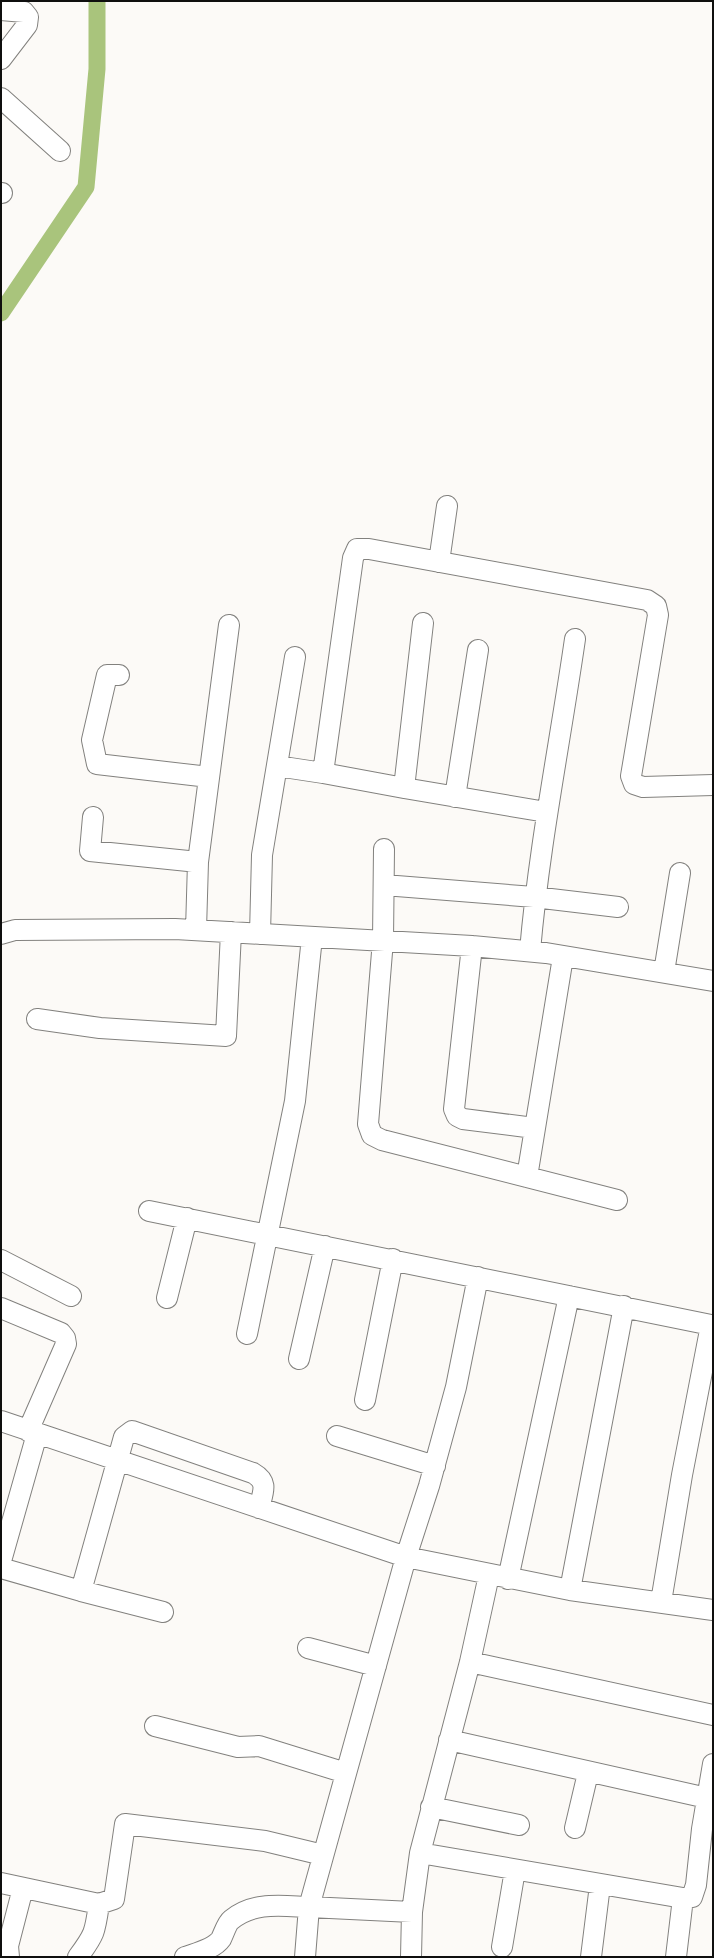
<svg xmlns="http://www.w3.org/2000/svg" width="714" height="1958" font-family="Commissioner,sans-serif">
  <rect width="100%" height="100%" fill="#fcfaf7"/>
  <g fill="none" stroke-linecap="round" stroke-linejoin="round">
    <path stroke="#a9c47c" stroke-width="17" d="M1,313L86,187L97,69V1"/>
    <g stroke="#82817e" stroke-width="22">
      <path id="minor" d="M1,10L24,12L28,17L27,25L1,59
        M1,98L60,151
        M1,193H2
        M439,562L447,506
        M423,623L404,788L546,812
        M119,675H107L92,740L97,764L209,777
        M277,766L323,773
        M404,788L323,773L353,558L357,549H369L647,600L656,606L658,615L631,776L634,784L643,787L713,785
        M455,797L478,650
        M93,817L90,851L198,862
        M384,849L383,940L368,1124L372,1135L382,1140L617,1200
        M384,885L534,897L618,907
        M196,930L198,862L229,625
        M1,934L15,930L175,929L472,946L546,953L713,981
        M260,934L262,855L295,657
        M472,946L454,1109L457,1116L463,1119L534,1128
        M530,951C539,846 560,743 575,639
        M664,972L680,873
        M37,1019L100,1028L226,1036L231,932
        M527,1177L563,957
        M149,1211L711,1325
        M1,1260L71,1296
        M167,1298L187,1218
        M1,1308L61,1333L65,1338L66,1344L28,1431
        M247,1334L295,1101L312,937
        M299,1359L325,1246
        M365,1400L393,1259
        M1,1421L406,1557L570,1590L713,1610
        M337,1436L435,1466
        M1,1561L37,1434
        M1,1568L81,1591L124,1437L132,1431L253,1473C269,1482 263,1492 259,1508
        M489,1575L470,1662L420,1853L683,1898L692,1897L696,1885L702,1829L713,1764
        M508,1579L569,1296
        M570,1590L624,1306
        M81,1591L163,1612
        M661,1602L682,1475L711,1325L713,1326
        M308,1648L376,1666
        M470,1662L713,1715
        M155,1726L238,1747L259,1746L346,1773
        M449,1740L707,1798
        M431,1807L519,1825
        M575,1828L588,1773
        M420,1853L412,1912L309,1907L406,1557L429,1486L456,1387L478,1277
        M1,1883L99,1904L114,1899L125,1824L265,1841L323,1855
        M502,1947L515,1870
        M9,1957L8,1946L23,1888
        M78,1957C95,1934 95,1932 99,1904
        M185,1957C196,1953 214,1949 221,1939C224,1933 227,1923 231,1920C254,1901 282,1906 309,1907L305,1957
        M411,1957L412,1912
        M591,1957L600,1885
        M676,1957L683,1898"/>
    </g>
    <use href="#minor" stroke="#fff" stroke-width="20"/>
  </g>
  <rect width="714" height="1958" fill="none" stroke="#0f0f0e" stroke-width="4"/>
</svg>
